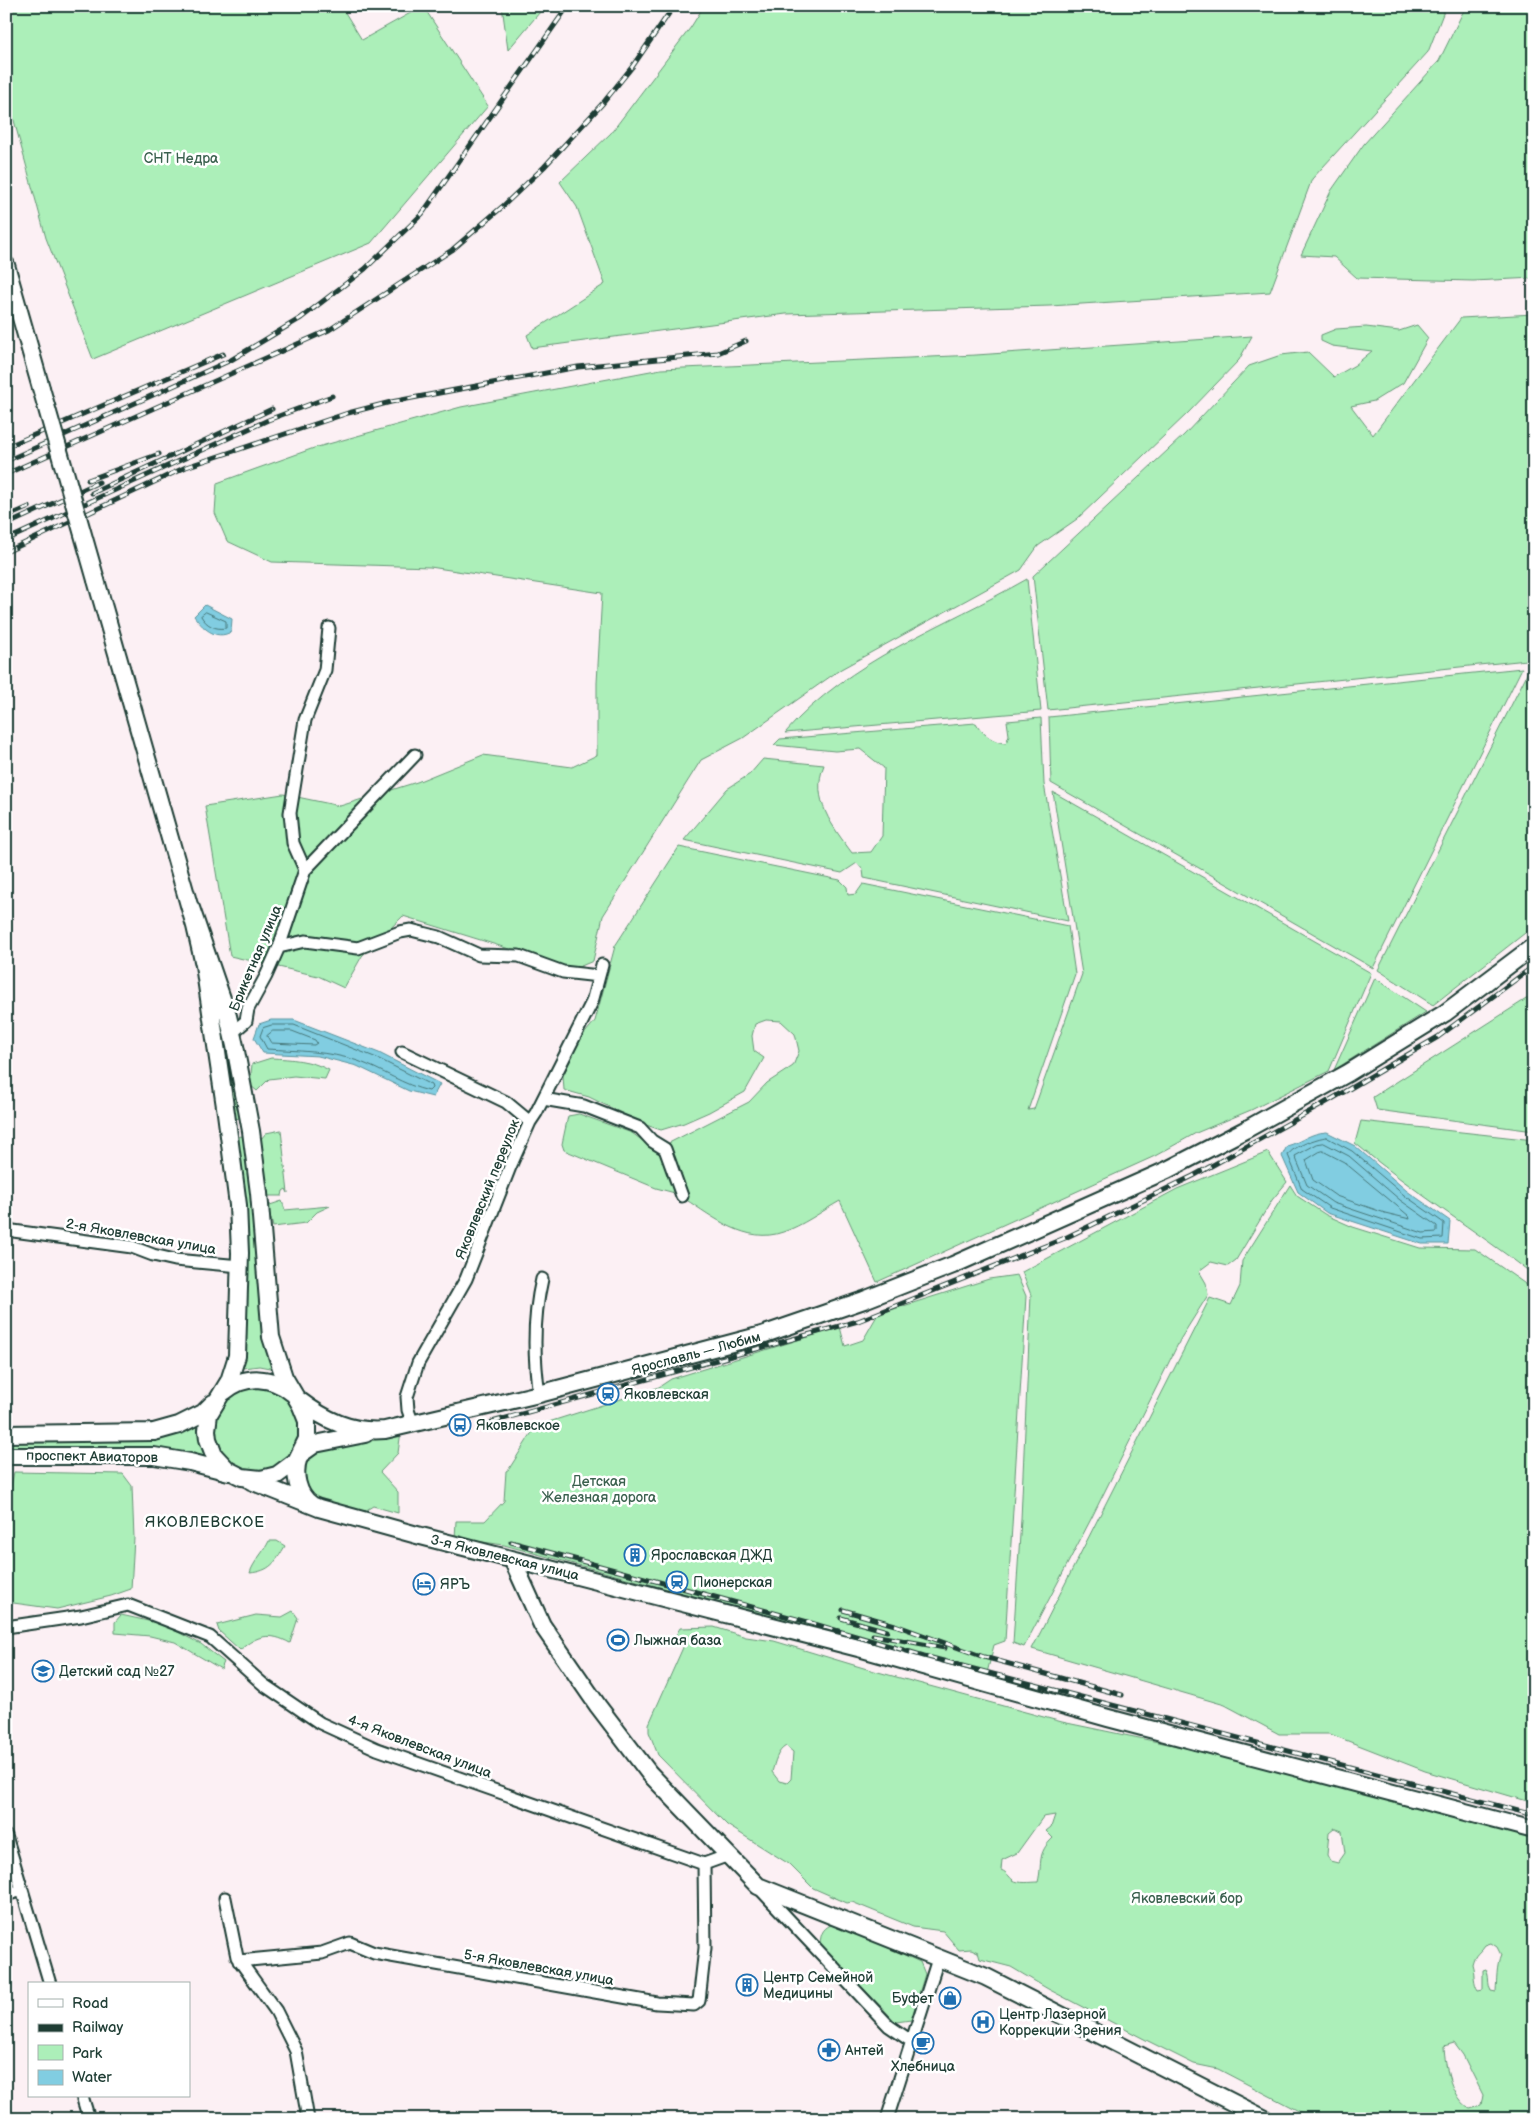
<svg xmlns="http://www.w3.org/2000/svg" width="1540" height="2125" font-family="'Balsamiq Sans',sans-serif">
  <rect width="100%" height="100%" fill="#fcf0f4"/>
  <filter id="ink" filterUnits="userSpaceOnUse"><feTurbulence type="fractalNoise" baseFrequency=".02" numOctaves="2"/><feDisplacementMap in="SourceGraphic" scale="10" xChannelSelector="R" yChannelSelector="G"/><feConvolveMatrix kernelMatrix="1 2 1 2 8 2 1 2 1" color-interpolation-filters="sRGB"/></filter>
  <g filter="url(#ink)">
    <path fill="#acefb9" stroke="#669676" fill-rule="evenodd" d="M6,6H341L362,40L423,6L488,106L371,243L93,359L46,238L6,91Z
      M502,6H545L508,50Z
      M704,6H1446L1428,52L1312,179L1270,292L1050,306L786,314L532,348L527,335L605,284L577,207L560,182L611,133L691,27Z
      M1466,6H1534V278L1473,281L1357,278L1334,257L1301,255L1331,191L1364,144L1439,61Z
      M1534,314V645L1527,660L1048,710L1033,576L1184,435L1249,366L1281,355L1308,352L1334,377L1355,365L1372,351L1332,346L1321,341V335L1336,329L1366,327L1399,331L1417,325L1428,338L1403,383L1374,401L1351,406L1373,435L1461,318Z
      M1252,336L1239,360L1188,413L1077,519L1038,546L1021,570L841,669L743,738L701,760L603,916L593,961L574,969L403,916L362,956L344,988L318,976L230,956L205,806L283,794L340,806L417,782L483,755L572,767L597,755V683L602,593L430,567L272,562L227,541L215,513L217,483L314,448L461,407L661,369L976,355Z
      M1027,579L1041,711L785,733C848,660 945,626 1027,579Z
      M1534,667V926L1433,1005L1378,970L1530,668Z
      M1522,668L1373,968L1051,783L1049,717Z
      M1041,718L1044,784L1068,921L864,878L863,870L857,863L842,873L684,840L727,789L750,774L763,759L824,765C810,799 833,827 852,853L871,852L882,836L884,768L860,749L835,751L774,745L780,739L976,723C982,734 994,743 1006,743L1009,735L1007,721Z
      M1053,792L1371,973L1329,1071L1251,1110L1196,1133L1155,1156L877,1282L840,1201C822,1211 802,1226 783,1232C747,1245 713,1217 685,1199L669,1143L749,1102L767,1083L793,1066L799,1051L795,1034L781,1021L766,1020L755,1024L752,1036L754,1051L764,1058L745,1092L709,1112L684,1123L661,1130L646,1125L589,1097L564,1090L563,1076L580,1039L595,1021L615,946L679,847L840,880L847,887L848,895L856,894L863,884L1068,926L1075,974L1028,1110L1034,1109L1082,974Z
      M1375,978L1426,1012L1334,1070Z
      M1534,994V1131L1377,1110L1373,1097Z
      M216,1009H220L241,1118L234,1119Z
      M271,1058C292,1059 310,1060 329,1070L325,1079L294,1076L269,1079L257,1091L250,1085L252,1064Z
      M579,1114L632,1133L661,1154L675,1193L656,1188L564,1150L562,1144L568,1116Z
      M1361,1121L1534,1140V1275C1475,1230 1412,1191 1355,1143Z
      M281,1130L288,1193L286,1189L283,1191L282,1196H268L261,1139L266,1133Z
      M241,1136L244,1137L275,1369L259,1366L243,1368L246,1330L245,1228L237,1138Z
      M1268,1152L1287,1182L1272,1200L1236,1260L1228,1266L1211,1262L1199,1271L1206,1283L1208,1295L1181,1338L1091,1519L1024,1647L1013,1643L1021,1519L1031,1295L1022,1272L1177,1189Z
      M1290,1185L1297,1196L1326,1215L1353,1227L1420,1248L1475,1249L1534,1290V1803L1425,1771L1330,1734H1279L1225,1705L1032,1649L1210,1298L1231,1305L1240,1286L1242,1261Z
      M282,1201L285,1210L330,1206L317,1212L306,1223L273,1227L269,1211L270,1205Z
      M1017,1275L1026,1296L1005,1641L994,1645L986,1677L760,1614L504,1545L455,1538L456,1521H485L504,1501L506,1471L509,1469L536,1426L659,1387L671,1379L840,1327L845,1346L863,1340L878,1314L989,1279Z
      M215 1429a42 42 0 1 1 84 0a42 42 0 1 1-84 0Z
      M199,1424L200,1442L206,1458L179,1452L143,1448L6,1449V1442L155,1440L173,1436Z
      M401,1431L398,1453L380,1472L398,1492V1513L373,1506L363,1512L316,1499C305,1486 300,1466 313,1453Z
      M14,1472L123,1474L132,1486L134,1538L131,1589L111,1596L57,1609L6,1602V1537L10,1511L6,1508Z
      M269,1541H277L285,1546C275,1563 270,1571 250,1573C253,1562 264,1552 269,1541Z
      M293,1611L298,1618L290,1643C270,1632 257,1635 240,1650L219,1631L217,1625L256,1615L282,1617Z
      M121,1615L162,1624L201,1644L224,1662L221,1669L175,1642L150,1636L115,1633V1622Z
      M714,1627L746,1637L774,1641L867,1669L1062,1722L1269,1765L1534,1836V2119H1314L1218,2069L1194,2064L1146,2040L1048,1989L1011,1967L980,1959L978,1952L971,1949L959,1950L943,1931L913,1927L852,1902L847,1903L813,1888L789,1864L727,1825L658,1755L649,1732V1724L685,1643L676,1635L680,1628ZM786,1746L793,1752L791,1779L787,1783L779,1781L772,1772C775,1762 777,1751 786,1746ZM1055,1815L1051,1827L1046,1831L1053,1838C1036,1854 1043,1862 1038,1882C1031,1882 1019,1884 1013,1880C1008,1876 1008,1873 1001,1870L1002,1860L1017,1853L1043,1817ZM1334,1828L1342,1831L1345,1853L1338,1863L1330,1861L1327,1855L1329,1832ZM1491,1943L1497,1947L1501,1955C1496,1967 1497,1980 1496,1992L1491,1991C1487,1983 1490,1977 1486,1969L1483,1970V1989L1478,1990C1473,1983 1475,1974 1472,1965C1475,1953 1479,1954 1485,1945ZM1454,2043L1463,2055L1483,2095L1481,2106L1470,2109C1451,2099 1445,2066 1444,2046Z
      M835,1923L920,1962L925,1974L911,2020L896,2022L820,1944C821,1932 823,1928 835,1923Z"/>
    <path fill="#81cde1" stroke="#5a939c" d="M205,605L232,619L231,632C215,641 202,627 194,616Z
      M271,1020H294L379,1053L440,1084L433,1097L409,1091L357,1066L318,1056L263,1053L254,1038L259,1024Z
      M1327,1132L1355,1146L1407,1191L1450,1221L1448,1244H1422L1327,1213L1298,1192L1282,1156L1287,1146C1304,1141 1309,1133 1327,1132Z"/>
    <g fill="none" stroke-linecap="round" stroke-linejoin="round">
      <path stroke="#467779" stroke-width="1" d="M206,612L226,621V628C215,630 206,625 201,616Z
        M272,1025H294L377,1058L431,1085L432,1088L429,1091C403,1085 383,1070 358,1061C328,1051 298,1051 267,1049L260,1036L263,1028Z
        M273,1031H292L315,1040L317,1043L314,1045L271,1043L267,1036Z
        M1326,1137L1352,1151L1404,1195L1444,1223L1443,1238L1422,1239L1330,1208L1302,1189L1288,1155C1292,1147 1317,1138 1326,1137Z
        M1324,1143L1349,1156L1400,1200L1437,1226V1232L1423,1233L1333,1203L1307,1185L1295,1156L1317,1144Z
        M1323,1151L1344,1162L1409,1216L1410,1219L1385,1213L1336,1196L1313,1180L1306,1160L1319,1152Z"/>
      <g stroke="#1f3d34" stroke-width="15">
        <path id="street" d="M305,870L415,755
          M279,947L305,941L358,948L400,932L411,930L439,937L479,955L519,956L563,972L599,976
          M232,1033L246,1021L248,1009L266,976L279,947L305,870L293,843L290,813L305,720L325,670L329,628
          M402,1052L506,1102L530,1122
          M543,1099L584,1106L640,1128L652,1141L665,1149L682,1196
          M6,1230L132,1247L153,1255L175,1260L240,1266
          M539,1394C533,1354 533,1318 542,1279
          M413,1424L408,1410L407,1397L418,1363L466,1279L510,1167L530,1122L536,1113L592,1002L602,965
          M6,1627L81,1616L128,1605L210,1637L264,1685L320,1723L377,1749L704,1864L729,1855
          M6,1836L50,1984
          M761,1890L889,2026L911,2041
          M6,1895L22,1890
          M225,1898L237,1957L276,2011L296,2051L308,2119
          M239,1961L322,1953L350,1943L374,1953L657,2003L694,2005L699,2001L705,1948L704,1864
          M82,2096L89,2119
          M887,2119L938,1959"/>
      </g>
      <g stroke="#1f3d34" stroke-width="20">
        <path id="secondary" d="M6,265L41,388
          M96,580L195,926L204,965L226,1113L238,1205L240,1253L237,1356L229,1381L209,1414L207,1430L208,1439L214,1455L228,1470L242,1477L261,1479L277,1475L296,1461L307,1439V1421L301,1406L284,1377L271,1337L259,1193L251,1131L235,1046L228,1016L191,908
          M224,1392C245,1374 272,1376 292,1393
          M299,1400C325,1420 351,1433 385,1430L539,1394L762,1335L864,1300L953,1265L1167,1170L1245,1130L1348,1073L1445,1013L1534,946
          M6,1434L154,1432L179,1425L203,1413L213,1403
          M301,1454L315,1444L365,1434
          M6,1456H154L190,1462L229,1472
          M299,1457C293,1473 297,1495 312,1505
          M251,1481L319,1508L417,1535L866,1650L1108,1718L1534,1830
          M512,1559L542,1625L598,1706L649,1773L758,1886L986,1977L1265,2119"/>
      </g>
      <use href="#street" stroke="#fff" stroke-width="11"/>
      <use href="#secondary" stroke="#fff" stroke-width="16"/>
      <g stroke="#1f3d34" stroke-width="5">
        <path id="rail" d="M6,447L223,354
          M6,461L231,360L301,318L365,269L422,214L568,6
          M6,474L329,330L452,250L502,207L544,167L603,103L632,67L674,6
          M88,480L159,454
          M92,493L272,409
          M6,517L29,507
          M6,525L99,482
          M6,540L268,420L332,396
          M6,552L186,467L348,413L391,402L578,367L718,353L746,341
          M492,1422L858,1321L1065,1238L1193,1176L1318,1107L1438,1037L1534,966
          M511,1542L804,1621L924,1656L1534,1815
          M843,1610L895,1625L984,1657L1122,1695
          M841,1618L887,1631
          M873,1635L945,1648"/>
      </g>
      <use href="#rail" stroke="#fff" stroke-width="3" stroke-dasharray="9" stroke-linecap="butt"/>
      <g stroke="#1f3d34" stroke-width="20" stroke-linecap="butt">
        <path id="secondary-bridge" d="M41,388L96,580"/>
      </g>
      <use href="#secondary-bridge" stroke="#fff" stroke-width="16"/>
    </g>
  </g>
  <defs>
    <g id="station-ring" transform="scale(1.125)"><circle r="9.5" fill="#fff" stroke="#1f6fb2" stroke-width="1.5"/><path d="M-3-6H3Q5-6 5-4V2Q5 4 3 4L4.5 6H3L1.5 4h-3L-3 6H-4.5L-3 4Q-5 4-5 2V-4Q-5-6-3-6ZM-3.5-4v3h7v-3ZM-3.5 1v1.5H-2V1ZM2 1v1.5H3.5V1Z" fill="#1f6fb2"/></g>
    <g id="bus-ring" transform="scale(1.125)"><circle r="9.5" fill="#fff" stroke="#1f6fb2" stroke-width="1.5"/><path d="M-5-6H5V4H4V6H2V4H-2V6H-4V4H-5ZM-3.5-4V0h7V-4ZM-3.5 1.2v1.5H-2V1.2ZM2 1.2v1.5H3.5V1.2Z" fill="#1f6fb2"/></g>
    <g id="building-ring" transform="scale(1.125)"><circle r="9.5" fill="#fff" stroke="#1f6fb2" stroke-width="1.5"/><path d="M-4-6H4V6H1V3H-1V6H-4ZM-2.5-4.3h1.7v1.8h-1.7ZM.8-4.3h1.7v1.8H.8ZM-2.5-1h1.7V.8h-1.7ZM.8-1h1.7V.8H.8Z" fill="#1f6fb2"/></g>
    <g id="hotel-ring" transform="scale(1.125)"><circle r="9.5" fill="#fff" stroke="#1f6fb2" stroke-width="1.5"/><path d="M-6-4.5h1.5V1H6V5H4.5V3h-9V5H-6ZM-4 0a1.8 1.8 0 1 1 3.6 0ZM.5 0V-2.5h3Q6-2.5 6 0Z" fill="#1f6fb2"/></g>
    <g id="stadium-ring" transform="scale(1.125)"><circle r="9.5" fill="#fff" stroke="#1f6fb2" stroke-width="1.5"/><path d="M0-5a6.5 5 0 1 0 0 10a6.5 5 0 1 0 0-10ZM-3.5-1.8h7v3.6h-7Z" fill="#1f6fb2"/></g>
    <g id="school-ring" transform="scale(1.125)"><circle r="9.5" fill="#fff" stroke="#1f6fb2" stroke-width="1.5"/><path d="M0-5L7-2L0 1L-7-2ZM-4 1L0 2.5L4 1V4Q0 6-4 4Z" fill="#1f6fb2"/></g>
    <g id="shop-ring" transform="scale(1.125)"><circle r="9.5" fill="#fff" stroke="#1f6fb2" stroke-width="1.5"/><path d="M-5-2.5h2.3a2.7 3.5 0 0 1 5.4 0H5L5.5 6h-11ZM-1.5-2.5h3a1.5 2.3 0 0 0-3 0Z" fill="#1f6fb2"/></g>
    <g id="hospital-ring" transform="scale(1.125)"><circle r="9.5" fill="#fff" stroke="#1f6fb2" stroke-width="1.5"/><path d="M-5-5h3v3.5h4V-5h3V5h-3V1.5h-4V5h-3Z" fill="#1f6fb2"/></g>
    <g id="cafe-ring" transform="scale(1.125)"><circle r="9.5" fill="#fff" stroke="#1f6fb2" stroke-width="1.5"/><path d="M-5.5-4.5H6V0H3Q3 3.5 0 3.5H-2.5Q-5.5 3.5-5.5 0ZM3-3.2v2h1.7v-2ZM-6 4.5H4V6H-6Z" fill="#1f6fb2"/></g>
    <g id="pharmacy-ring" transform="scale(1.125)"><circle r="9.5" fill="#fff" stroke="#1f6fb2" stroke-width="1.5"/><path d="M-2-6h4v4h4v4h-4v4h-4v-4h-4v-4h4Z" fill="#1f6fb2"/></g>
  </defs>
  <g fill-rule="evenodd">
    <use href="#station-ring" x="608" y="1394"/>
    <use href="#bus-ring" x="460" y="1425"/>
    <use href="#building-ring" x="635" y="1555"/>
    <use href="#station-ring" x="677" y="1582"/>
    <use href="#hotel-ring" x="424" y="1584"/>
    <use href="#stadium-ring" x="618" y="1640"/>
    <use href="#school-ring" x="43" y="1671"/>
    <use href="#building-ring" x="747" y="1985"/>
    <use href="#shop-ring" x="950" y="1998"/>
    <use href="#hospital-ring" x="983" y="2022"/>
    <use href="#cafe-ring" x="923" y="2043"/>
    <use href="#pharmacy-ring" x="829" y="2050"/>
  </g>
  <g text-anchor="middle" stroke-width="5" stroke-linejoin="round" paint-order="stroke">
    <g font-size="14" fill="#3b614f" stroke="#fff">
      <text x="181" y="163">СНТ Недра</text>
      <text x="599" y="1486">Детская<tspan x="599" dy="16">Железная дорога</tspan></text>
      <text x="1187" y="1903">Яковлевский бор</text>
    </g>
    <g font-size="14" fill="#1f3d34" stroke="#fff">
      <text transform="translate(255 958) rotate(-67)" y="5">Брикетная улица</text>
      <text transform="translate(487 1189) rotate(-68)" y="5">Яковлевский переулок</text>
      <text transform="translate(141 1236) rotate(10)" y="5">2-я Яковлевская улица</text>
      <text transform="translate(696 1353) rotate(-15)" y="5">Ярославль — Любим</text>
      <text transform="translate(92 1456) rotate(1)" y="5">проспект Авиаторов</text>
      <text transform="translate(505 1557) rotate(14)" y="5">3-я Яковлевская улица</text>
      <text transform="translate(420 1746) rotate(21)" y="5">4-я Яковлевская улица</text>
      <text transform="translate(539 1967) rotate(10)" y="5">5-я Яковлевская улица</text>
    </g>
    <g font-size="14" fill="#1f3d34" stroke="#fff" text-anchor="start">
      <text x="624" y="1399">Яковлевская</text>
      <text x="476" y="1430">Яковлевское</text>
      <text x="651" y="1560">Ярославская ДЖД</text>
      <text x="693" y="1587">Пионерская</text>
      <text x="440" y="1589">ЯРЪ</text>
      <text x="634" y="1645">Лыжная база</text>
      <text x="59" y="1676">Детский сад №27</text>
      <text x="763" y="1982">Центр Семейной<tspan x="763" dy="16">Медицины</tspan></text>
      <text x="934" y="2003" text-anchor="end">Буфет</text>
      <text x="999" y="2019">Центр Лазерной<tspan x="999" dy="16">Коррекции Зрения</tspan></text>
      <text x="845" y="2055">Антей</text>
      <text x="923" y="2071" text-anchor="middle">Хлебница</text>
    </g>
    <g font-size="15" letter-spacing="1" fill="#1f3d34" stroke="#fff">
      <text x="205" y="1527">ЯКОВЛЕВСКОЕ</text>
    </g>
  </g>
  <rect width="1540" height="2125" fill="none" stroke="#fff" stroke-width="25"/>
  <rect x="12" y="12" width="1515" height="2100" fill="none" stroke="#1f3d34" stroke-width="2" filter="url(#ink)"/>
  <rect x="28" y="1982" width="162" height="115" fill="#ffffff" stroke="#a5b1ae"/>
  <rect x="38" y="1999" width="25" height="8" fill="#ffffff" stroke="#a5b1ae"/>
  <text x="72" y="2008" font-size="15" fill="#1f3d34">Road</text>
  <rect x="38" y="2024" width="25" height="8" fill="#1f3d34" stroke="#a5b1ae"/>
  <text x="72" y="2032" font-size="15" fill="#1f3d34">Railway</text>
  <rect x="38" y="2045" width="25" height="15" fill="#acefb9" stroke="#a5b1ae"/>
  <text x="72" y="2058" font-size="15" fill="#1f3d34">Park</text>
  <rect x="38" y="2070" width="25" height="15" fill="#81cde1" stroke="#a5b1ae"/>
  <text x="72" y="2082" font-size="15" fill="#1f3d34">Water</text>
</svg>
